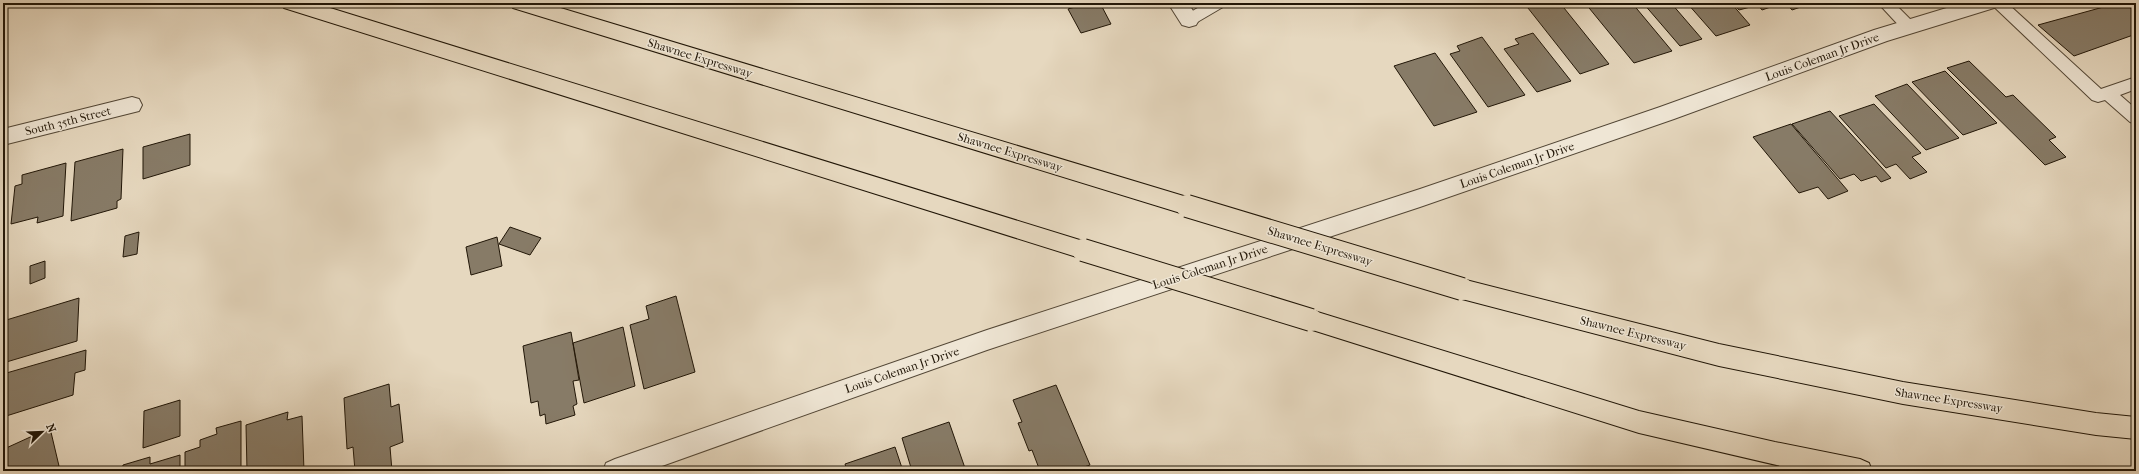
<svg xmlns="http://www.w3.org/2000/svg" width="2139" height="474" font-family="'IM FELL French Canon',serif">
  <rect width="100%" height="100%" fill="#e6d8bf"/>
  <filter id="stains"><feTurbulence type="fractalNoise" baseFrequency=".005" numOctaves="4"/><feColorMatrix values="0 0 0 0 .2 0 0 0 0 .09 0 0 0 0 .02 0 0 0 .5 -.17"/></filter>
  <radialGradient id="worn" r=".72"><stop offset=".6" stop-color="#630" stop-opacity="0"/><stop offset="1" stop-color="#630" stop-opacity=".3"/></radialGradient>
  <path fill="#877b67" stroke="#211607" d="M1089,3H1100L1111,24L1081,33L1068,9Z
    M1524,3H1560L1609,64L1580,74Z
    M1585,3H1632L1672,51L1634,63Z
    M1643,3H1671L1702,39L1680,46Z
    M1687,3H1731L1750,25L1716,36Z
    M1733,3H1778L1779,4L1762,10L1758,5L1739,10Z
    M1786,3H1812L1792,10Z
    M2118,3L2136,10V34L2074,56L2038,25Z
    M1533,33L1571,81L1537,92L1504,49L1519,44L1515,39Z
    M1482,37L1525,95L1488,107L1450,54L1460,51L1457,46Z
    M1435,53L1477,112L1434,126L1394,66Z
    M1969,61L2006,97L2013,95L2056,137L2049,140L2066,157L2045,165L1947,68Z
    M1945,71L1997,123L1963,135L1912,82Z
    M1907,84L1959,138L1926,150L1875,96Z
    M1874,104L1921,153L1912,157L1927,172L1910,179L1896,164L1886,168L1839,116Z
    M1830,111L1891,178L1881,182L1876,176L1861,181L1854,174L1840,179L1792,124Z
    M1791,124L1848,191L1828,199L1818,187L1799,193L1753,137Z
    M190,134V165L143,179V147Z
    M123,149L121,199L117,201V208L71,221L75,162Z
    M66,163L63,216L37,223L38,217L11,224L15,186L22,184V175Z
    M510,227L541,238L530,255L499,244Z
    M139,232L137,254L123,257L125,236Z
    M497,237L502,266L471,275L466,247Z
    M45,261V278L30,284V266Z
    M676,296L695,372L644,389L630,325L649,319L646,306Z
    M79,298L77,341L3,363V321Z
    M623,327L635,386L584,403L573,343Z
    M571,332L579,380L573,381L577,404L573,406L575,415L546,424L545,414L540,416L538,401L531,403L523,346Z
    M86,350L85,370L75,373L73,395L3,417V374Z
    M389,384L391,407L399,404L403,442L390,447L392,471H355L353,447L347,449L344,398Z
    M1056,385L1090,465L1084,467L1086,471H1040L1032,450L1029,451L1018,423L1022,422L1013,400Z
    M180,400V436L143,448L144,411Z
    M288,412L287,420L302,416L304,471H247L246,425Z
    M241,421V471H185V452L200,447V440L217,434L216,428Z
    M949,422L966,471H912L902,438Z
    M50,428L59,466L49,471H9L4,449Z
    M895,447L903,471H847L845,464Z
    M180,455V471H122L123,465L150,457V464Z"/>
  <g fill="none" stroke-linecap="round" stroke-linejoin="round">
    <g stroke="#524635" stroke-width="2">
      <path id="service" d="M1206,3H1225L1223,7L1194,24L1189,26L1184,24L1181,20L1184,16Z
        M1878,3H1894L1914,23L1917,27L1914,31L1909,33L1904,31Z
        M1990,3H2007L2101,89L2136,77V89L2120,95L2136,109V124L2130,122L2105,100L2098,102L2092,100Z"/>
    </g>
    <g stroke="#524635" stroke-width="2">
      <path id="minor" d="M1168,3H1188L1199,20L1196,25L1189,27L1182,25Z
        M1963,3H1997L1994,8L1887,41L1674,119L1420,207L987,350L648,471H603L606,463L615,459L987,330L1420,189L1660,107L1874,30Z
        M132,97L139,99L142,105L139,111L3,145V129Z"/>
    </g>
    <g stroke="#211607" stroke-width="2">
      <path id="motorway" d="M281,3H314L1083,241L1091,243L1094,250L1091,257L1083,259L284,8Z
        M510,3H544L1187,197L1195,200L1198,206L1195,212L1187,215L513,8Z
        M1462,279L1719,344L1903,382L2096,413L2136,417V439L2096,435L1903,404L1719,366L1462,299L1454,296L1451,289L1454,282Z
        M1311,310L1639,411L1775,442L1860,459L1869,463L1872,471H1802L1639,433L1303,327L1300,320L1303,313Z"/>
    </g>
    <use href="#service" fill="#efe6d5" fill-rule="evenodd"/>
    <use href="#minor" fill="#efe6d5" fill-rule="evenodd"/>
    <use href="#motorway" fill="#e6d8bf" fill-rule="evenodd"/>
    <g stroke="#211607" stroke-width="24" stroke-linecap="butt">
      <path id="motorway-bridge" d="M1187,206L1462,289
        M1083,250L1311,320"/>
    </g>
    <use href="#motorway-bridge" stroke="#e6d8bf" stroke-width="22"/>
  </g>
  <g text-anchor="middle" stroke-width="3" stroke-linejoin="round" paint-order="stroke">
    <g font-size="12" fill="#211607" stroke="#efe6d5">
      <text transform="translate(1822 57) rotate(-20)" y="4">Louis Coleman Jr Drive</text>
      <text transform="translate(700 58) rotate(17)" y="4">Shawnee Expressway</text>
      <text transform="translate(68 121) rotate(-14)" y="4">South 35th Street</text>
      <text transform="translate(1010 152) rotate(17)" y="4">Shawnee Expressway</text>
      <text transform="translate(1517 165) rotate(-19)" y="4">Louis Coleman Jr Drive</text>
      <text transform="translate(1320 246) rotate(17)" y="4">Shawnee Expressway</text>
      <text transform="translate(1210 267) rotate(-18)" y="4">Louis Coleman Jr Drive</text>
      <text transform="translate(1633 333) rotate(14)" y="4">Shawnee Expressway</text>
      <text transform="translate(902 370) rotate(-19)" y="4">Louis Coleman Jr Drive</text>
      <text transform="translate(1949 400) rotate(9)" y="4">Shawnee Expressway</text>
    </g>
  </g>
  <rect width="2139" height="474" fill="none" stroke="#e6d8bf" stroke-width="16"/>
  <rect x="4" y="4" width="2131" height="466" fill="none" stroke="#211607" stroke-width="2"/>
  <rect x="8" y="8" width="2123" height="458" fill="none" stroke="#211607"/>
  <g transform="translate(42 432) rotate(67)" stroke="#efe6d5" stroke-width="3" paint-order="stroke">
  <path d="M0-3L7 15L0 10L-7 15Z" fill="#211607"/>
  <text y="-6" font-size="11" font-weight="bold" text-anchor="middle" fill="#211607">N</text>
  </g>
  <rect width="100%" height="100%" filter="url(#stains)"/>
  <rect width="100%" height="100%" fill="url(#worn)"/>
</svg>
